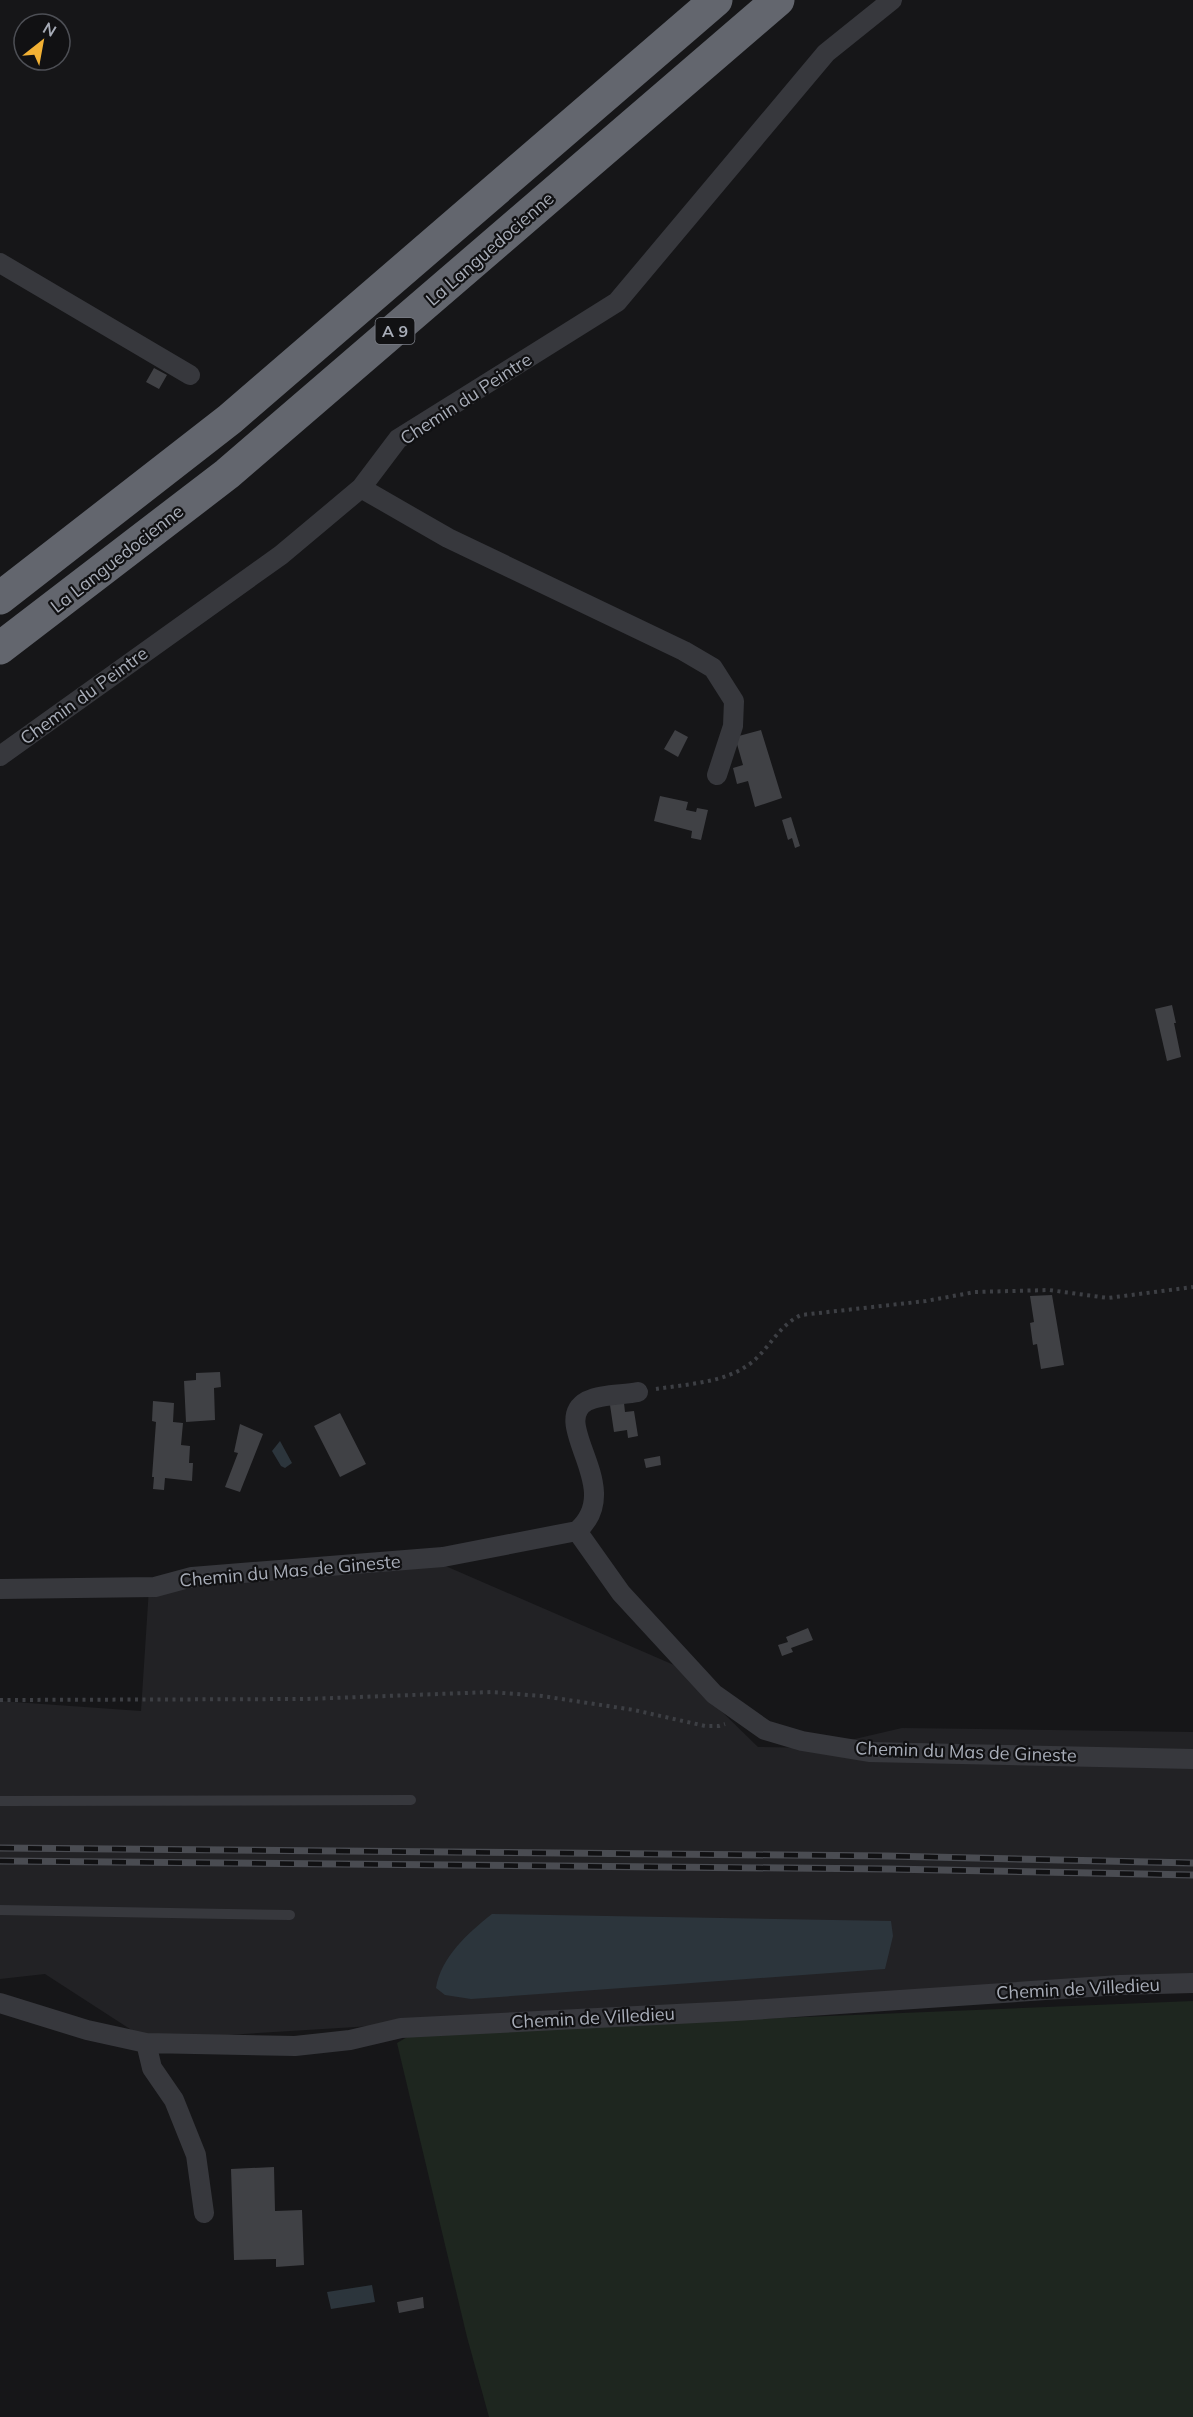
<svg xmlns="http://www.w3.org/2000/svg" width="1193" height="2417" font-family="Mulish,sans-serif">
  <rect width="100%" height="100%" fill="#161618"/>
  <path fill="#222225" d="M434,1561L674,1665L758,1747L816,1748L902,1728L1193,1732V1975L147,2040L45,1974L0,1979V1701L141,1711L149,1588Z"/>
  <path fill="#1e261f" d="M1193,2001V2417H489L467,2337L397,2043L414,2033Z"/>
  <path fill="#2c353c" d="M280,1441L292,1463L285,1468L281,1466L272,1451Z
    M492,1914L891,1921L893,1936L885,1969L471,1999L445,1995L436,1988C441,1957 468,1933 492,1914Z
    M372,2285L375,2302L331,2309L327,2292Z"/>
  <path fill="#404145" d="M154,368L167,375L159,389L146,382Z
    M675,730L688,737L678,757L664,749Z
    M761,730L782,798L755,807L748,781L737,784L733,768L743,765L735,737Z
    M660,796L688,802L686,810L696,812L697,808L708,810L701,840L691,838L692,831L654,821Z
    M791,817L800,846L795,848L792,838L788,840L782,820Z
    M1172,1005L1176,1023H1174L1181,1057L1167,1061L1155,1009Z
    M1052,1295L1064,1365L1041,1369L1037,1344L1033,1345L1030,1323L1034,1322L1030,1296Z
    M220,1372L221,1387L214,1388L215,1420L186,1422L184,1381L196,1380V1373Z
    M153,1401L174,1403L173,1422L183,1423L181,1445L190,1446L189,1463H193L192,1481L165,1478L164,1490L153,1489L154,1477H152L156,1422L152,1421Z
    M624,1403L625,1412L634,1411L638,1436L628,1438L627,1430L614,1432L610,1405Z
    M340,1413L366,1464L340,1477L314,1426Z
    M240,1424L263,1434L240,1492L225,1487L238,1453L234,1452Z
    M660,1456L661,1465L646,1468L644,1459Z
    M808,1628L813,1640L791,1648L793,1652L782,1656L778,1645L788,1642L786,1637Z
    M274,2167L275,2211L302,2210L304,2265L276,2267V2259L234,2260L231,2169Z
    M423,2297L424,2308L399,2313L397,2302Z"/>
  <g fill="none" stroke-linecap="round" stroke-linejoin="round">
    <path stroke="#3d3f44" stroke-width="4" stroke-dasharray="3 4.5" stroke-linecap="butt" d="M656,1389C687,1384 725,1383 751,1363C770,1348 778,1326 801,1315L926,1301L975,1292L1049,1290L1108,1298L1193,1287
      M0,1700L307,1699L491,1692L542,1696L634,1710L705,1726H719L725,1724"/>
    <path stroke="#37383d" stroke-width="10" d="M0,1801L411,1800
      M0,1910L290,1915"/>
    <path stroke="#37383d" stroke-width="20" d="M0,263L190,375
      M361,488L448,538L684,651L713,668L734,701L733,726L717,775
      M0,756L281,555L361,488L398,439L617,302L826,53L892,0
      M577,1531L621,1593L714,1694L765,1730L802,1741L869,1752L1193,1759
      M0,1589L155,1587L192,1577L443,1557L577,1531C627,1488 547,1423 587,1401C601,1394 623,1395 638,1392
      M0,2003L87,2030L146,2043L295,2046L350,2040L401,2028L736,2011L1120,1985L1193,1983
      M146,2043L152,2068L174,2100L196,2155L204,2213"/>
    <path stroke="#63666e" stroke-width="33" d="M0,598L230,419L716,0
      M0,648L227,474L778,0"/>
    <g stroke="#4a4c52" stroke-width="7">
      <path id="rail" d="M0,1848L887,1856L1193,1863
        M0,1861L888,1869L1193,1875"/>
    </g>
    <use href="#rail" stroke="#111113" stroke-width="4.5" stroke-dasharray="14" stroke-linecap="butt"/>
  </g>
  <g text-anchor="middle" stroke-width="4.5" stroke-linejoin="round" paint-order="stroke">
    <rect fill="#111113" stroke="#7b7e86" stroke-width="1.5" x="375.5" y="318" width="39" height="26" rx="4.5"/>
    <g font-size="16" font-weight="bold" fill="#a8adb8">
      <text x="395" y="337">A 9</text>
    </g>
    <g font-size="18" fill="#a8adb8" stroke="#111113">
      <text transform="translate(490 249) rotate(-41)" y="6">La Languedocienne</text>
      <text transform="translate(466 399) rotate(-33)" y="6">Chemin du Peintre</text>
      <text transform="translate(117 559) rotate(-38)" y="6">La Languedocienne</text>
      <text transform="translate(84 696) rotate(-36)" y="6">Chemin du Peintre</text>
      <text transform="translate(290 1571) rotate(-5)" y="6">Chemin du Mas de Gineste</text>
      <text transform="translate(966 1752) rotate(2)" y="6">Chemin du Mas de Gineste</text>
      <text transform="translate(1078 1989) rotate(-3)" y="6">Chemin de Villedieu</text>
      <text transform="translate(593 2018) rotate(-3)" y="6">Chemin de Villedieu</text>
    </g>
  </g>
  <g transform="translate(42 42) rotate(31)"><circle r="28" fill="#111113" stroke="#4d4f55" stroke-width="1.5"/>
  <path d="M0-4.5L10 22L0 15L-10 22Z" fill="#f2b134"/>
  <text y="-9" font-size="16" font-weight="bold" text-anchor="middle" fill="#a8adb8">N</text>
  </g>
</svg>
